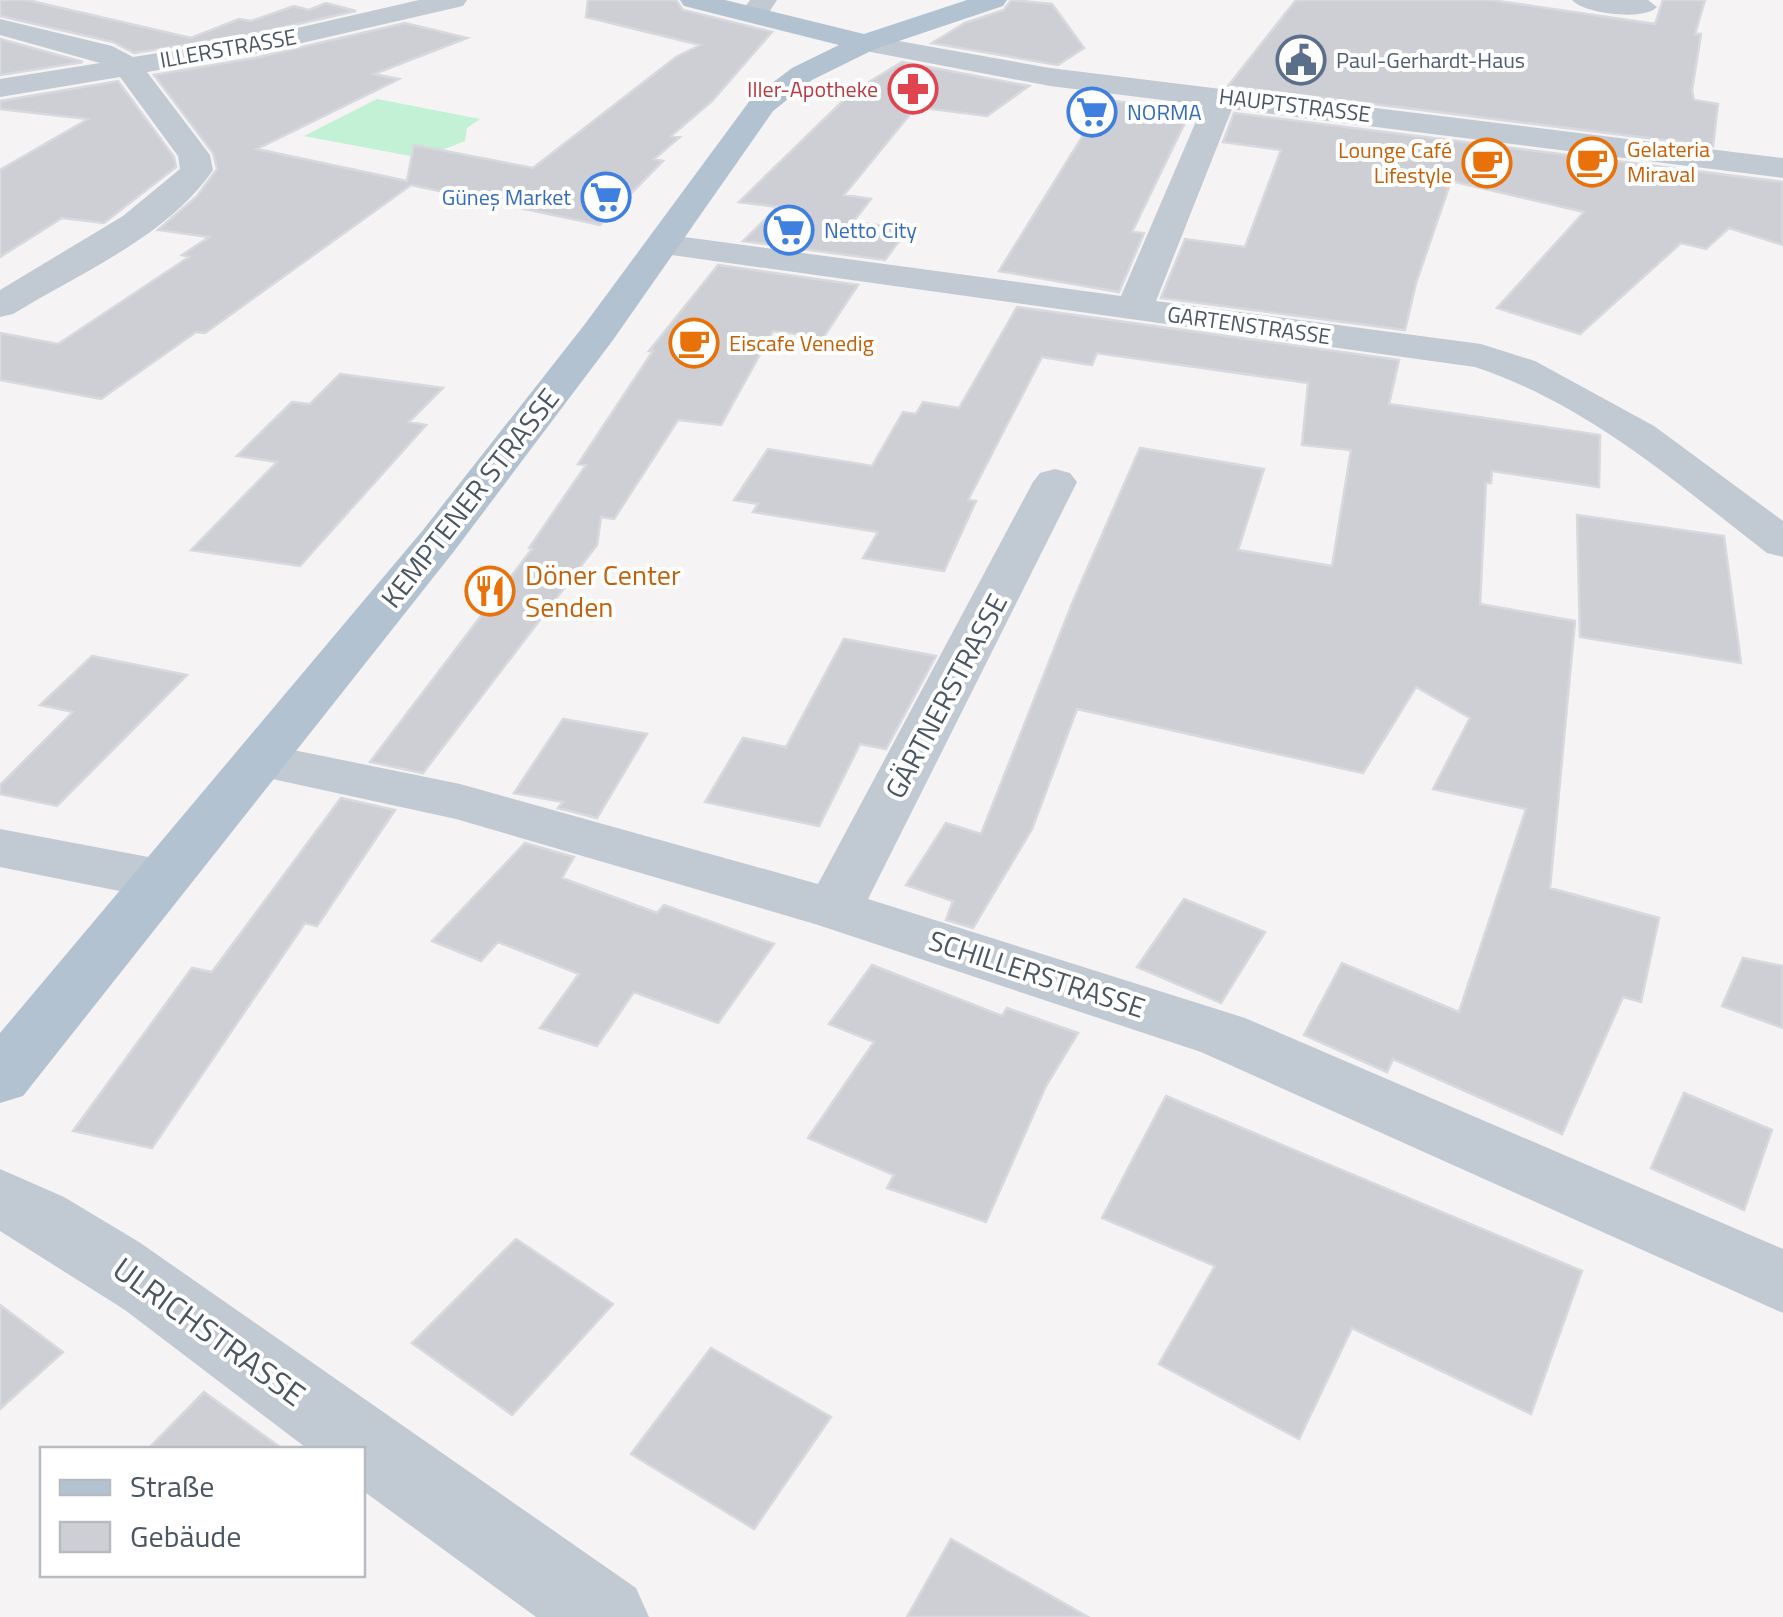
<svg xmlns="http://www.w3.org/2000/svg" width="1783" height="1617" font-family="'Titillium Web',sans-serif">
  <rect width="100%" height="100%" fill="#f5f3f3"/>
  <path fill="#c3f1d5" d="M377,99L480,119L467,128L465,141L421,158L304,136Z"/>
  <path fill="#cdcfd5" stroke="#d7d9de" stroke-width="2.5" d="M0,0H27L191,38L239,19L251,21L294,6L309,10L326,3L356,11L253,34L134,53L113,42L0,16Z
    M588,0H676L683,10L772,32L712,101L671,136L680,137L654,159L663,161L600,225L411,185L205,333L196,332L101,399L0,380V333L58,344L189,257L182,255L209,237L158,230L197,196L217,169L213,153L154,75L255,58L405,23L467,38L374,74L399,79L257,149L407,181L414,145L533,168L676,57L700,45L586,17Z
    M1011,0L1052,4L1084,48L1058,65L932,43L965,23L1004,10Z
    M1296,0H1491L1655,24L1663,0H1705L1695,34H1701L1692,90L1694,100L1718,104L1713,146L1228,86Z
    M0,39L83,62L0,75Z
    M902,62L1029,86L987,116L916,107L844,195L871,199L853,222L908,229L885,260L743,241L778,207L739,202L851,93Z
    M118,81L174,157L176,167L104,223L62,218L0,257V170L88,119L0,109V101Z
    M1105,100L1191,110L1132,232L1144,233L1119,292L999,271Z
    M1234,113L1783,182V245L1729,228L1706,249L1681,243L1580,334L1497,308L1584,212L1451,181L1416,283L1405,330L1161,298L1185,239L1245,247L1281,150L1223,142Z
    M718,265L858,285L823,338L773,331L721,425L678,420L614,519L601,517L597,545L423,773L370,762L532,549L529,548L586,465L578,464L653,351H649Z
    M1017,307L1399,360L1389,404L1600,435L1599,487L1492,471L1491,483H1486L1480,604L1575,621L1550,888L1659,918L1641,1002L1623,997L1562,1134L1393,1059L1387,1072L1304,1035L1342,963L1459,1012L1526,809L1433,789L1470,718L1416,687L1363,773L1077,709L1032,829L973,928L946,920L953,901L906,885L946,823L981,834L1073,601L1140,448L1264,469L1238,550L1332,566L1351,450L1302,445L1308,383L1097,353L1092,365L1042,357L968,500L976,501L944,571L863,558L878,532L753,512L758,504L734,500L768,449L872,466L903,412L916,414L923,402L959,408Z
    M340,374L443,388L409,422L426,425L300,566L191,550L277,462L237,456L292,402L310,404Z
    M1577,515L1724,536L1741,663L1580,637Z
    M844,639L936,656L886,749L860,744L819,826L705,802L743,738L786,747Z
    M92,656L187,675L57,806L0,794V785L73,712L40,705Z
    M563,719L647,734L597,818L558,808L563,802L514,793Z
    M341,798L395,810L317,926L305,923L152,1148L73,1131L192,968L212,972Z
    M525,843L574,857L562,878L657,913L664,905L774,944L718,1023L634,992L597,1046L540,1028L579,974L498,942L481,961L432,941Z
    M1184,899L1265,932L1221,1003L1137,967Z
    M1743,958L1783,966V1028L1722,1006Z
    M872,965L1002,1016L1007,1008L1078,1033L1046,1086L986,1222L887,1188L894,1175L808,1138L874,1042L829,1024Z
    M1684,1093L1772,1130L1744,1210L1651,1168Z
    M1166,1096L1582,1271L1531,1414L1352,1328L1299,1439L1159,1364L1215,1266L1102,1218Z
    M516,1239L613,1304L512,1415L412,1343Z
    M0,1305L63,1352L0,1409Z
    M711,1348L831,1417L754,1529L631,1454Z
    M204,1392L284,1450H147Z
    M951,1539L1088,1617H907Z"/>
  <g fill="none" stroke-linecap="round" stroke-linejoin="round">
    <path fill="#c1cad2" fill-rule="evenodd" d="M419,0H467L463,6L254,54L147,72L210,155L213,170C168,236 80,273 13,314L0,317V290L123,216L180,169L178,156L120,77L0,97V79L100,63L0,35V19L112,46L133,57L254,38Z
      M750,0H777L764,20L754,22L740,14Z
      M1572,0H1648L1657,7C1645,21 1584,14 1572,0Z
      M865,35L1050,68L1783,158V178L1232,109L1156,301L1481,344L1535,361L1654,426L1783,521V557L1767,553C1675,482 1587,404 1475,367L650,252L644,245L650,238L662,234L1121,296L1203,105L1050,86L855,49L851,43Z
      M1055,469L1070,473L1077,482L868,899L1245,1018L1783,1249V1313L1201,1052L815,924L456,819L240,772L232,760L240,748L259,743L460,784L818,884L1033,482L1040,473Z
      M0,829L159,859L179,865L188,879L179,893L159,899L0,867Z
      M0,1169L64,1197L139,1242L636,1588L649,1617H536L362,1490V1450H309L125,1310L0,1231Z"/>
    <path fill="#b3c2d1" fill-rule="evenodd" d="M680,0H725L864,34L967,0H1007L1003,6L875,49L812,80L773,111L613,340L455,550L23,1096L0,1103V1033L423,530L585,324L751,99L792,68L839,45L684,6Z"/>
  </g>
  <defs>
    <g id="civic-ring" transform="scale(2.5)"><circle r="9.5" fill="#fff" stroke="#5c6f8a" stroke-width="1.5"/><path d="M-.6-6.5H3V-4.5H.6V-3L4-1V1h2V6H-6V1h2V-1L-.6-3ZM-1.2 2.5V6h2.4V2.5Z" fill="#5c6f8a"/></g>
    <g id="pharmacy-ring" transform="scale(2.5)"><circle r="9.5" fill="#fff" stroke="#e0444e" stroke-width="1.5"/><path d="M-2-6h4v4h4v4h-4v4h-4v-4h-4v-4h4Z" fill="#e0444e"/></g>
    <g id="supermarket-ring" transform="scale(2.5)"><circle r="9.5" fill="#fff" stroke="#3f7fe0" stroke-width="1.5"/><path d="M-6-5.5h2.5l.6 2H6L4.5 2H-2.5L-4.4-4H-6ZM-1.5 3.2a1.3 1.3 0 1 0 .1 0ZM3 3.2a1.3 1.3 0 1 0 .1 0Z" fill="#3f7fe0"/></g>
    <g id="cafe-ring" transform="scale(2.5)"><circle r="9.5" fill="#fff" stroke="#e8710a" stroke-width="1.5"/><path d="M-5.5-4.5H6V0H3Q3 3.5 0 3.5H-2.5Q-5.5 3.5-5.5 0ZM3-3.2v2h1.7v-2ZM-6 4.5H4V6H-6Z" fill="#e8710a"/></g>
    <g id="restaurant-ring" transform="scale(2.5)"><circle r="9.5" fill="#fff" stroke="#e8710a" stroke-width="1.5"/><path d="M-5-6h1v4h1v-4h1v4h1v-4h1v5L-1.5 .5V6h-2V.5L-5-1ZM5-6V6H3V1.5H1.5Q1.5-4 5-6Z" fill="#e8710a"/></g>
  </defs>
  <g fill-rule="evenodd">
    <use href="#civic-ring" x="1301" y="60"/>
    <use href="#pharmacy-ring" x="913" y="89"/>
    <use href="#supermarket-ring" x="1092" y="112"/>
    <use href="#cafe-ring" x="1592" y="162"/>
    <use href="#cafe-ring" x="1487" y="163"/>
    <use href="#supermarket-ring" x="606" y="197"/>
    <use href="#supermarket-ring" x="789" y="230"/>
    <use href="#cafe-ring" x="694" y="343"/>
    <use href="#restaurant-ring" x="490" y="591"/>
  </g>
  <g text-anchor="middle" stroke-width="8" stroke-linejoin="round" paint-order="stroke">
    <g font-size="22" fill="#4a5661" stroke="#fff">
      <text transform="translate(228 48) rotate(-10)" y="8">ILLERSTRASSE</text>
      <text transform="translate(1295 105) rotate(7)" y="8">HAUPTSTRASSE</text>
      <text transform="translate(1249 325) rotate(8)" y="8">GARTENSTRASSE</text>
    </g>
    <g font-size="22" fill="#4e5e75" stroke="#fff" text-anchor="start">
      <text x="1336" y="68">Paul-Gerhardt-Haus</text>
    </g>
    <g font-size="22" fill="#be3a42" stroke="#fff" text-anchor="end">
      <text x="878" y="97">Iller-Apotheke</text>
    </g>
    <g font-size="22" fill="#366cbe" stroke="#fff" text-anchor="start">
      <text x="1127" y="120">NORMA</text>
      <text x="571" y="205" text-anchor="end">Güneş Market</text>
      <text x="824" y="238">Netto City</text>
    </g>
    <g font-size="22" fill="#c56008" stroke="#fff" text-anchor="start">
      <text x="1627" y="157">Gelateria<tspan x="1627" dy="25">Miraval</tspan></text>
      <text x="1452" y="158" text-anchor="end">Lounge Café<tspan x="1452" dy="25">Lifestyle</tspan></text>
      <text x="729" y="351">Eiscafe Venedig</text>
    </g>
    <g font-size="28" fill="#4a5661" stroke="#fff">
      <text transform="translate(470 498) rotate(-52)" y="10">KEMPTENER STRASSE</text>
      <text transform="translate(946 696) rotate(-62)" y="10">GÄRTNERSTRASSE</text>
      <text transform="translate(1037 974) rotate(18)" y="10">SCHILLERSTRASSE</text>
    </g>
    <g font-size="28" fill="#c56008" stroke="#fff" text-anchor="start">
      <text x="525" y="585">Döner Center<tspan x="525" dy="32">Senden</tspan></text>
    </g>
    <g font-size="32" fill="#4a5661" stroke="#fff">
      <text transform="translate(209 1332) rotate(36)" y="11">ULRICHSTRASSE</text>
    </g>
  </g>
  <rect x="40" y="1447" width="325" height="130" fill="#ffffff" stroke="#b7bbc0" stroke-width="2.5"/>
  <rect x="60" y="1480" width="50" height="15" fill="#b3c2d1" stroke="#b7bbc0" stroke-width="2.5"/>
  <text x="130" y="1497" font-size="30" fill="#4a5661">Straße</text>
  <rect x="60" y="1522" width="50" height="30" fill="#cdcfd5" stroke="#b7bbc0" stroke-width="2.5"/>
  <text x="130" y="1547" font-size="30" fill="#4a5661">Gebäude</text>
</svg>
